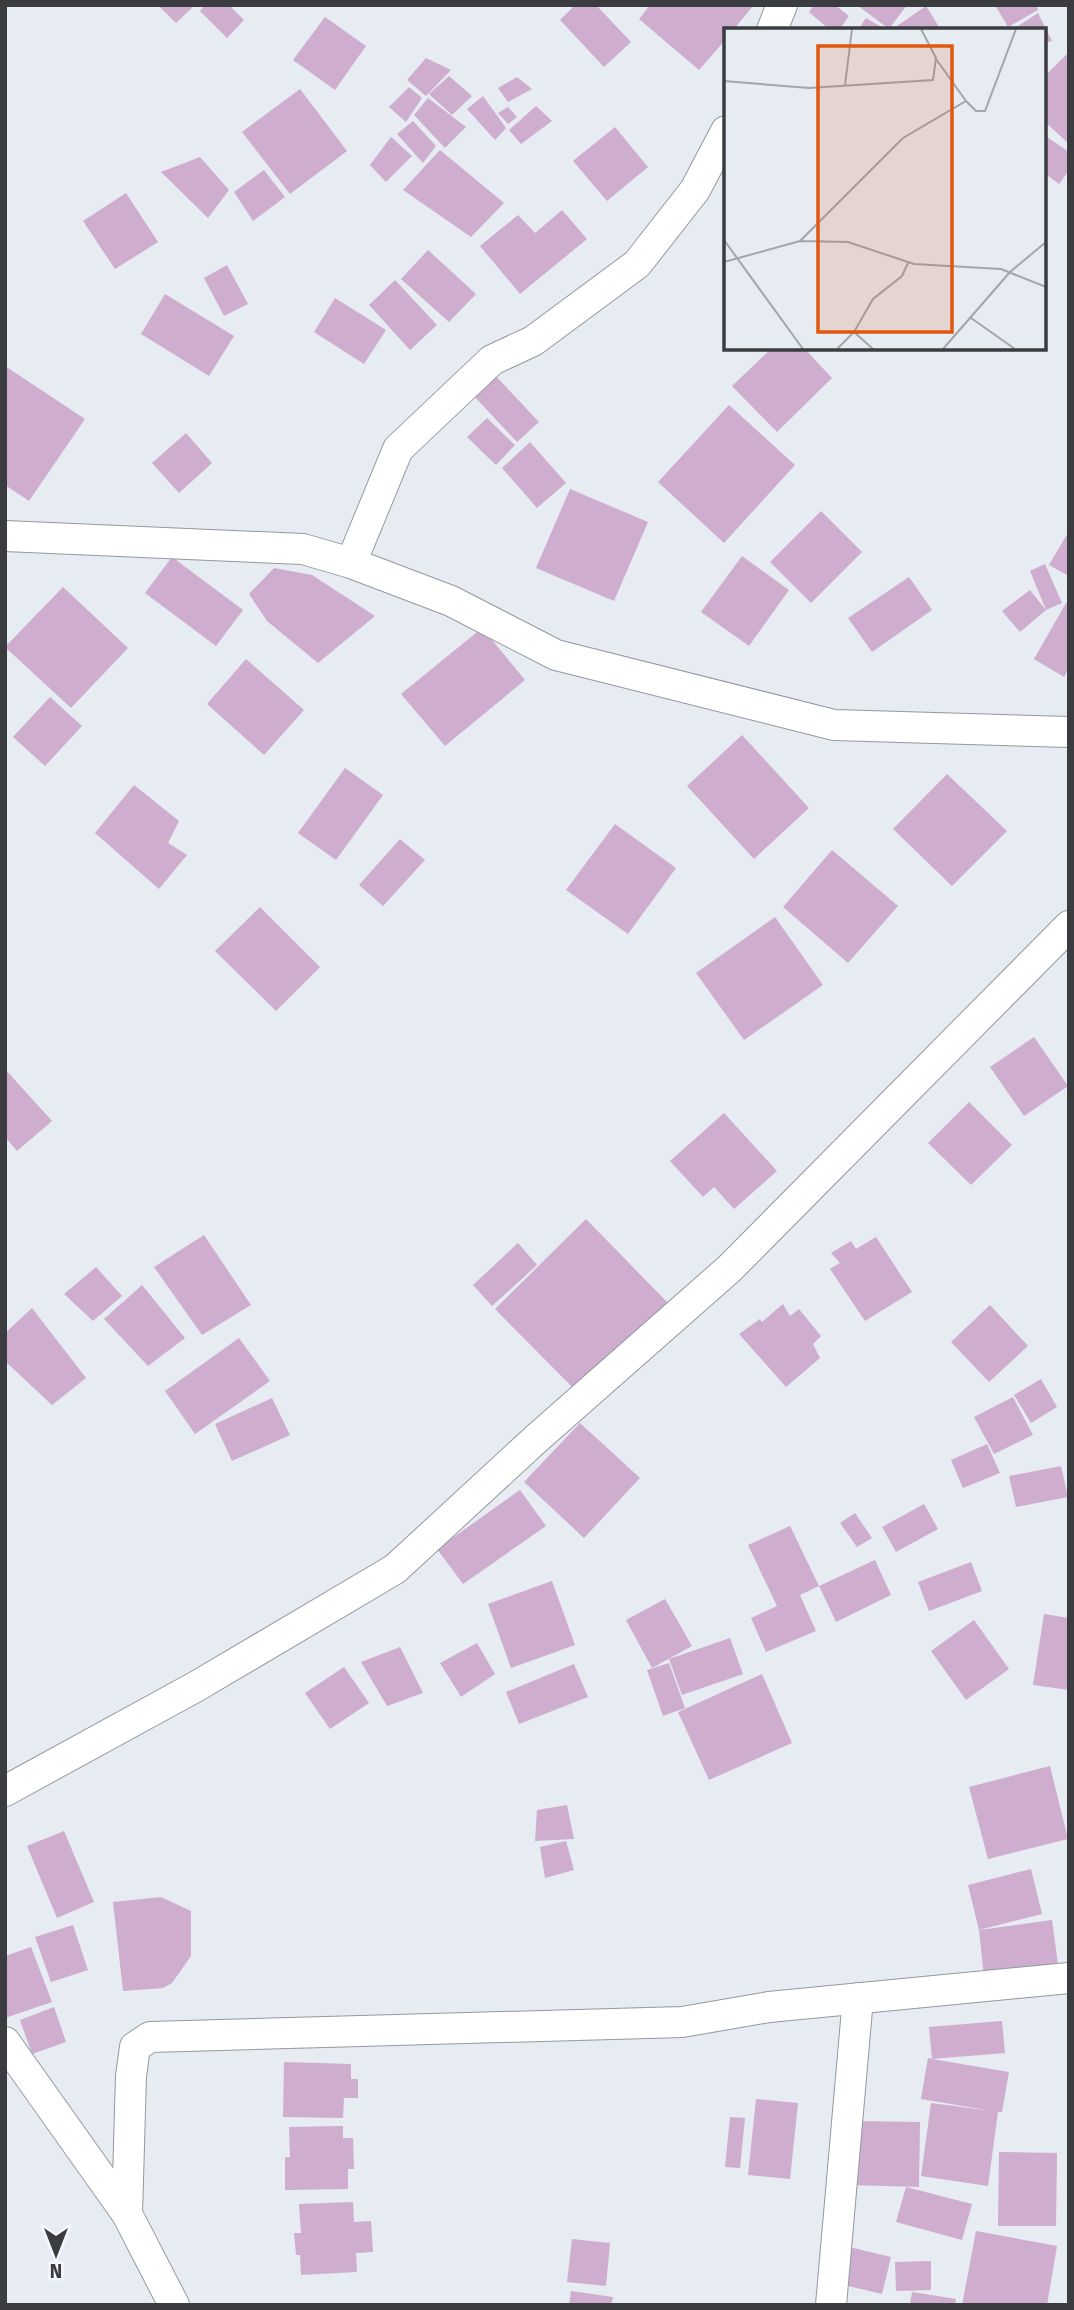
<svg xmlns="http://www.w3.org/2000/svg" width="1074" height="2310" font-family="'Fira Sans',sans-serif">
  <rect width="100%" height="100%" fill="#e7ebf2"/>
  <path fill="#ceadce" d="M158,5H195L176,23Z
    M205,5H229L244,20L227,38L200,11Z
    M575,5H596L631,42L604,67L560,20Z
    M650,5H754L733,30H726V39L699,70L639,19Z
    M814,5H835L849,16L839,30H830L809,12Z
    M857,5H907L889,29Z
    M995,5H1036L1038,10L1008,27Z
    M926,6L939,27L936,30H900L897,26Z
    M1038,13L1052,41L1044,43V30H1012Z
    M325,17L366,46L335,90L293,60Z
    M866,18L887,30H858Z
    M1067,54L1069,56V144L1044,121V77Z
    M426,58L451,70L426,96L407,80Z
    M449,76L472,96L452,115L429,94Z
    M517,77L532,89L508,102L498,88Z
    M409,87L422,98L406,122L389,107Z
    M300,89L347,151L290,194L242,132Z
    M483,96L506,128L495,140L467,109Z
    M428,98L466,127L445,148L414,115Z
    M536,106L552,121L521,144L509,130Z
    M508,107L517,117L508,124L498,113Z
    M413,121L436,146L423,163L397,134Z
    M615,127L648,167L607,201L573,161Z
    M1044,135L1069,152V170L1059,184L1044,173Z
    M391,137L412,156L386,182L370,165Z
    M440,150L504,203L471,237L403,190Z
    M200,157L229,190L208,218L161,172Z
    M264,170L285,197L253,221L234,192Z
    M126,193L158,242L115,269L83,221Z
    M562,210L587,239L520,294L480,246L518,215L535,233Z
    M428,250L476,294L449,322L401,279Z
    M227,265L248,304L224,316L204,278Z
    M395,280L437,325L410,350L369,305Z
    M165,294L234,336L209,376L141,334Z
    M335,298L386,330L364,364L314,332Z
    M772,348H804L832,378L777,432L732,386Z
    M5,366L85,419L29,501L5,485Z
    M492,372L539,422L517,442L470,392Z
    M729,405L795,465L724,543L658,482Z
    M487,418L515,445L496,465L467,437Z
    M186,433L212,463L179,493L152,463Z
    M530,442L566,483L537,508L502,468Z
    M570,489L648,522L614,601L536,568Z
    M821,511L862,552L811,603L770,562Z
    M1069,531V576L1049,565Z
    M742,556L789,590L749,646L701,612Z
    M172,557L243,610L216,646L145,593Z
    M1045,564L1062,603L1046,610L1020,632L1002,611L1030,590L1046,610L1030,571Z
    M274,568L312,575L375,616L318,663L267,621L249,594Z
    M909,577L932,610L872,652L848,618Z
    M63,587L128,648L71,708L5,647Z
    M1066,603L1069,605V668L1064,677L1034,659Z
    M482,628L525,680L445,746L401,694Z
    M246,659L304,710L264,755L207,704Z
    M50,697L82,726L45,766L13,737Z
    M742,735L809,808L754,859L687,786Z
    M345,768L383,795L336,860L298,833Z
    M947,774L1007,831L952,886L893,829Z
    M134,785L179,821L168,843L187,855L159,889L95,833Z
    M615,824L676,868L628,934L566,890Z
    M400,839L425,860L383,906L359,885Z
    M832,850L898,906L848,963L783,907Z
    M260,907L320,967L276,1011L215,951Z
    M775,917L823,985L744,1040L696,973Z
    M1034,1037L1068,1086L1024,1116L990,1067Z
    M5,1069L52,1121L17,1151L5,1137Z
    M969,1102L1012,1145L971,1185L928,1143Z
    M724,1113L777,1171L734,1209L714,1187L703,1197L670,1161Z
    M586,1219L668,1303L577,1392L495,1309Z
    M204,1235L251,1305L202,1335L154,1267Z
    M876,1237L912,1292L865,1321L830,1269L840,1263L831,1253L851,1241L856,1249Z
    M518,1243L537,1265L492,1306L473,1285Z
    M96,1267L122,1296L93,1321L64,1294Z
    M142,1285L185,1338L148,1366L104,1319Z
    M783,1304L790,1316L799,1309L821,1336L813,1344L820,1358L786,1387L739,1334L760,1319L762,1322Z
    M990,1305L1028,1346L989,1382L951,1342Z
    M32,1308L86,1378L52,1405L5,1361V1333Z
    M239,1338L270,1381L195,1434L165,1391Z
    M1041,1379L1057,1407L1031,1423L1014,1395Z
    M1013,1397L1033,1435L994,1454L974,1417Z
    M272,1398L290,1435L232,1461L215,1424Z
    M580,1423L640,1478L584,1538L524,1482Z
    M987,1444L1000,1473L963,1488L951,1460Z
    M1061,1466L1068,1497L1016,1507L1009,1476Z
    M520,1490L546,1526L463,1584L437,1549Z
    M924,1504L938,1529L896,1552L882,1527Z
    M855,1513L872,1538L857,1547L840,1523Z
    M790,1526L819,1586L800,1595L816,1631L766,1652L751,1618L777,1606L748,1545Z
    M875,1560L891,1595L836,1622L819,1586Z
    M971,1562L982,1591L929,1611L918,1582Z
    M552,1581L575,1645L511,1668L488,1604Z
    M665,1599L692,1646L652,1668L626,1620Z
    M1044,1614L1069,1618V1690L1033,1685Z
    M974,1620L1009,1669L966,1700L931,1651Z
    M730,1638L743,1674L682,1695L669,1659Z
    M477,1643L495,1674L461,1697L440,1663Z
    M400,1647L423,1693L387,1706L361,1662Z
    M669,1663L685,1708L663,1716L647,1670Z
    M574,1664L588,1697L519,1724L506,1692Z
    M344,1667L369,1703L330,1729L305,1693Z
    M762,1674L792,1743L709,1780L678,1712Z
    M1050,1766L1068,1839L988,1859L969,1787Z
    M567,1805L574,1839L535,1841L537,1810Z
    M64,1831L94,1902L57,1918L27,1846Z
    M566,1841L574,1870L545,1878L540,1847Z
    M1031,1869L1042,1914L979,1930L1052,1920L1061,1987L986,1996L979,1930L968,1885Z
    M161,1897L191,1911V1956L172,1983L163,1988L123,1991L113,1902Z
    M73,1925L88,1970L51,1982L35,1937Z
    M31,1947L52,2002L5,2018V1956Z
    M54,2007L66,2042L32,2054L20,2020Z
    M1002,2021L1005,2053L932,2059L1009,2072L1002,2112H998L988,2186L921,2176L931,2103L992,2111L921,2099L928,2058L932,2059L929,2027Z
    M284,2062L351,2064V2079H358V2098H344L343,2118L283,2117Z
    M756,2099L798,2103L790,2179L748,2175Z
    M730,2117L745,2118L740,2168L725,2167Z
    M852,2121L920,2122L919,2187L850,2185Z
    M343,2126V2138H353L354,2169H348V2189L285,2190V2157H290L289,2127Z
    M999,2152L1057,2153L1056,2226H998Z
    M906,2187L972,2204L962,2240L896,2222Z
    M353,2202L354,2222L371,2221L373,2252L356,2253L357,2272L301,2275L300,2255H296L294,2233H301L299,2204Z
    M976,2231L1057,2246L1047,2305H962Z
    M572,2239L610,2243L606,2286L567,2282Z
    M845,2246L891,2257L882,2294L836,2283Z
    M931,2261V2290L896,2291L895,2262Z
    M571,2291L613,2297L611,2305H569Z
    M912,2292L956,2299L955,2305H910Z"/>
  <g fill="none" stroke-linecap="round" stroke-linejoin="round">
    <g stroke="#95989f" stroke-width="32">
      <path id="minor" d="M772,30L782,5
        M5,536L303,549L351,563L451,601L556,655L834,725L1069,732
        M351,563L398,449L492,360L533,341L637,264L695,190L726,131
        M5,1791L197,1686L395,1569L536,1439L729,1269L1069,926
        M5,2042L127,2214
        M174,2305L127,2214L131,2076L135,2047L150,2037L682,2022L769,2007L1069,1978
        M831,2305L858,1998"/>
    </g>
    <use href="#minor" stroke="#fff" stroke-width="30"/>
  </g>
  <g transform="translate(724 28)">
    <rect width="322" height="322" fill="#e7ebf2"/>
    <path fill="none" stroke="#a2a5aa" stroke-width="2" d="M212,31L242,73M0,53L85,60L209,52L212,30L197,1M121,57L128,1M0,212L79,321M76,213L179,110L242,73L252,83H261L292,1M0,234L76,213L124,214L190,236L277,241L322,259M247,290L291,321M130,304L149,321M113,321L130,304L149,271L178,248L184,235M219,321L286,244L322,214"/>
    <path fill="#df580f" fill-opacity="0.15" stroke="#df580f" stroke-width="3.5" d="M94,18H228V304H94Z"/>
    <rect width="322" height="322" fill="none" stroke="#3a3c3f" stroke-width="3.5"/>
  </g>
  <rect width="1074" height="2310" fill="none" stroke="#3a3c3f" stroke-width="14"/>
  <g transform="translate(56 2254) rotate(180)" stroke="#f5f8fe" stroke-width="5" paint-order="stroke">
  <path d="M0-5L12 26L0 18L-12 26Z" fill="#3a3c3f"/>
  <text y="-10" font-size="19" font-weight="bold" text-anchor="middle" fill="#3a3c3f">N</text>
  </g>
</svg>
